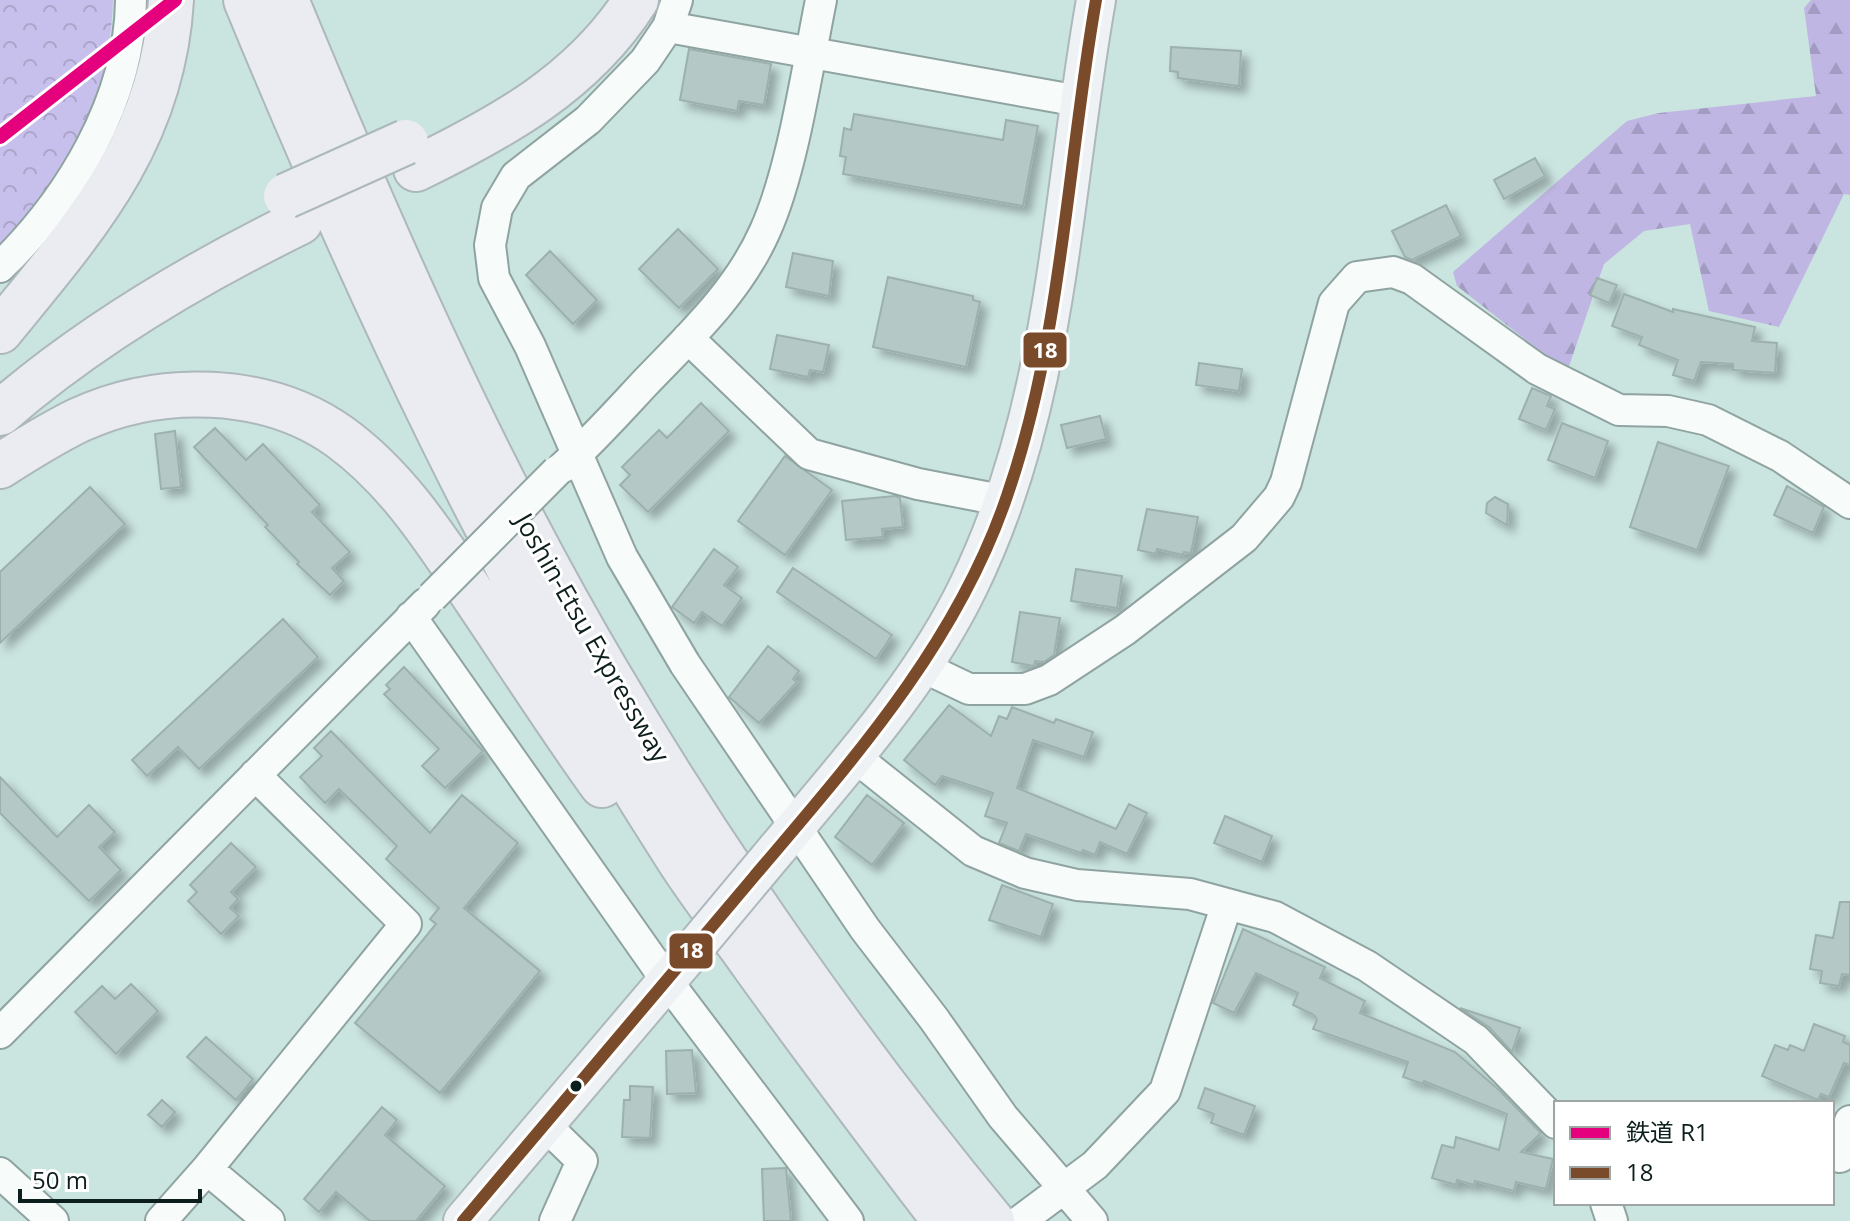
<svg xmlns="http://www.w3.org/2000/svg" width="1850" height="1221" font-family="'Open Sans','Noto Sans JP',sans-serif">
  <defs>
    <pattern id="forest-firs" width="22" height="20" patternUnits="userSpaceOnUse" patternTransform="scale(2)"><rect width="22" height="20" fill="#bfb6e3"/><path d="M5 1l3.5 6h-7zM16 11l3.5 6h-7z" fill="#a39cc2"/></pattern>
    <pattern id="park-crowns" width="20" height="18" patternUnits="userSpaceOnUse" patternTransform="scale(2)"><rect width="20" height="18" fill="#c8c0ec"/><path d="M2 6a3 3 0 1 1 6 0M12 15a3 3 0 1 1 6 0" fill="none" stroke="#aba5ca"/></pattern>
    <filter id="shadow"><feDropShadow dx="7" dy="7" stdDeviation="4" flood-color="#0004"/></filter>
  </defs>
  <rect width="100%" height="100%" fill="#cae4e0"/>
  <path fill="url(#forest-firs)" d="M1811,0H1850V195L1844,194L1779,327L1709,311L1690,224L1644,231L1604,264L1567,372L1457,286L1453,272L1627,121L1659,113L1816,96L1804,8Z"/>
  <path fill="url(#park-crowns)" d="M0,0H113C110,103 63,173 0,249Z"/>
  <path fill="#b4c8c5" stroke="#9cb1ad" stroke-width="2" filter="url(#shadow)" d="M1171,47L1241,51L1239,86L1178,78V72L1170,71Z
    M689,49L771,64L764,105L739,101L737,111L680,100Z
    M854,114L1003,140L1006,120L1038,126L1023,206L843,174L846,157L840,156L844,128L851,130Z
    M1535,158L1545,176L1504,199L1494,180Z
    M1446,205L1461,236L1412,260L1405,257L1392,231Z
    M678,229L718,269L679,308L639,269Z
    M550,251L597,300L573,324L526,275Z
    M793,253L833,261L829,296L786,287Z
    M888,277L973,296V300L980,302L966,367L873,347Z
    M1597,278L1617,285L1609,303L1590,295Z
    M1624,294L1673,312V309L1755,327L1752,341L1777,343L1775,373L1733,370V364L1701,362L1694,381L1673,375L1678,360L1639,345L1642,337L1612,326Z
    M777,335L829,345L823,372L810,370L808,377L770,369Z
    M1199,363L1242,369L1239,391L1196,385Z
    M1532,388L1551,396L1547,406L1555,409L1546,430L1519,419Z
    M701,403L729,431L648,512L620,485L630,475L622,467L659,430L667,438Z
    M1100,416L1106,439L1067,448L1061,425Z
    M1562,423L1608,441L1595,478L1548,460Z
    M215,428L246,460L263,444L320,505L312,512L350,552L332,568L344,581L330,595L297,564L299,562L265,527L268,525L194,447Z
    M175,431L181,487L161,489L155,434Z
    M1658,442L1729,466L1697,550L1630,527Z
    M785,456L832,490L785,555L738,521Z
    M1787,486L1824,507L1813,533L1774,515Z
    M90,487L125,524L0,643V572Z
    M895,496L900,498L903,527L882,529L883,537L846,540L842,501Z
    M1495,497L1508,504L1507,525L1486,513L1487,503Z
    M1147,509L1198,517L1191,553L1184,552L1183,555L1157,549L1156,554L1138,550Z
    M714,549L738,567L724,585L742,598L722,626L702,612L694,623L672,607Z
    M793,568L892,635L876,659L777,592Z
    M1076,569L1122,576L1117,608L1071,601Z
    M1020,612L1060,618L1054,655L1044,662L1035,661L1034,666L1012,662Z
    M283,619L318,657L199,769L178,747L147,776L132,760Z
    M768,646L799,671L793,679L797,682L759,723L729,697Z
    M404,667L483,751L445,788L422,766L439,749L384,694L390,689L386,685Z
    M949,705L991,736L999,716L1007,719L1012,707L1054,723L1056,719L1093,732L1084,757L1033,740L1017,788L1116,829L1129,804L1147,813L1127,854L1100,842L1095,855L1083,850L1081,853L1026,834L1019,851L999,843L1007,823L985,816L993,793L942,776L935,785L904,760Z
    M331,731L430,833L462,795L518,843L464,908L540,971L440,1093L355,1023L436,924L430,919L439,908L386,859L397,846L339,789L325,803L300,777L322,756L314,748Z
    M0,777L57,837L89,805L115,832L99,847L121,870L89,901L0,813Z
    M867,795L904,823L872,865L835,837Z
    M1225,816L1272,836L1262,862L1214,843Z
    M231,843L256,867L231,892L238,899L230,908L239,916L221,934L188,901L197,892L190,885Z
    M1002,885L1053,904L1041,937L989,920Z
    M1840,902H1850V975L1842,974L1839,986L1820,983L1822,971L1810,969L1816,935L1833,938Z
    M1243,929L1325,967L1320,978L1365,1001L1360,1013L1455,1052L1499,1090L1541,1133L1521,1152L1553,1159L1546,1189L1516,1182L1514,1191L1475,1181L1474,1185L1457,1180L1456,1185L1432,1178L1442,1145L1454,1148L1456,1137L1499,1150L1507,1114L1424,1081L1423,1084L1403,1077L1408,1062L1313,1029L1317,1020L1314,1015L1293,1005L1298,993L1256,973L1234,1013L1213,1003Z
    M131,984L158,1011L116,1054L75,1012L102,986L115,999Z
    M1460,1008L1520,1028L1512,1052L1489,1027Z
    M1814,1024L1845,1036L1843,1042L1850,1045V1065L1844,1063L1829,1097L1821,1094L1818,1100L1762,1076L1775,1045L1788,1050L1790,1045L1804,1051Z
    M206,1037L253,1079L236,1100L187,1057Z
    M692,1050L696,1093L667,1094L666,1051Z
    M630,1086L653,1087L650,1138L622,1137L624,1100H630Z
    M1205,1088L1255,1106L1244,1135L1211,1123L1214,1114L1198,1108Z
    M162,1100L175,1112L162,1127L148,1115Z
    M382,1107L397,1120L385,1135L445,1186L416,1221H370L336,1192L319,1212L304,1199Z
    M786,1168L791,1221H764L762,1169Z"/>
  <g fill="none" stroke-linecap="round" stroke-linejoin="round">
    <g stroke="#8fa3a0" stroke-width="34">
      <path id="minor" d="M677,0L668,27L645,61L588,120L516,176L497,208L490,245L494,278L530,346L622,557L685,664L865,929L934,1019L1003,1117L1092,1221
        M668,27L1079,101
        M0,267C70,199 130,100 131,0
        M688,338L809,454L918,484L1006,501
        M563,467C592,441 618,412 644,384C689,337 738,292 765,231C793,169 807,69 821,0
        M411,617L667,981L848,1221
        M921,666L969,689H1025L1049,680L1125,630L1244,538L1279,497L1286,482L1334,303L1357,277L1393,272L1412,279L1537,369L1619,410L1668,411L1708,420L1780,456L1850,503
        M855,757L973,851L1025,873L1077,885L1190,894L1275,917L1367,966L1476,1040L1556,1123
        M0,1033L425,604
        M544,1124L582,1161L555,1221
        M1840,1157L1850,1121
        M207,1169L269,1221
        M0,1173L53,1221
        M1606,1203L1612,1221
        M161,1221L207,1169L406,924L255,775
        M1020,1221L1095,1165L1165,1091L1227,904"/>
    </g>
    <g stroke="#adb8bc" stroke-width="42">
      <path id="major" d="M777,849C846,766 922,683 969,585C1058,402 1061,197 1096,0
        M463,1221L681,964"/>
    </g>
    <g stroke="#adb8bc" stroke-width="48">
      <path id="highway" d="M246,0C368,296 502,585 676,855C700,893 728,928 754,965C816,1051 880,1136 945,1221
        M286,0C381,230 481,459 608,674C718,861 854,1054 992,1221
        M416,169C502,127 583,83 636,0
        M0,331C85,227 163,141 171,0
        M0,413C90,335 194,274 300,222
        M0,466C25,450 52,433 79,420C159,383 266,384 340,437C398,479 437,541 476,599C518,661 558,724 602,785"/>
    </g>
    <use href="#minor" stroke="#f7fbfa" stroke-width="30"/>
    <use href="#major" stroke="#eff2f4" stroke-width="38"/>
    <use href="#highway" stroke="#eaecf1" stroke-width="44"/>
    <g stroke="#8fa3a0" stroke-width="34" stroke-linecap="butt">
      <path id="minor-bridge" d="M432,597L557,471"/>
    </g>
    <g stroke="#adb8bc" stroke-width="42" stroke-linecap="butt">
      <path id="major-bridge" d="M681,964L777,849"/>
    </g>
    <g stroke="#adb8bc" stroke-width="48" stroke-linecap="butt">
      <path id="highway-bridge" d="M286,196L406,142"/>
    </g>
    <use href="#minor-bridge" stroke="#f7fbfa" stroke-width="30"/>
    <use href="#major-bridge" stroke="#eff2f4" stroke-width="38"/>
    <use href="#highway-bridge" stroke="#eaecf1" stroke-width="44"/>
    <g stroke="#fff" stroke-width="18">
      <path id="bus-1" d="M463,1221C559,1106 656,993 752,879C851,762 957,644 1007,496C1062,338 1067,164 1096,0"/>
    </g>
    <use href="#bus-1" stroke="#7a4b2a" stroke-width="12"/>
    <g stroke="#fff" stroke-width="20">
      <path id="rail-1" d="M0,137L175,0"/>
    </g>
    <use href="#rail-1" stroke="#e5007d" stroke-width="14"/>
  </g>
  <circle fill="#0d1f1c" stroke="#fff" stroke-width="3" cx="576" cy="1086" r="7"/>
  <g text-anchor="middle" stroke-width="6" stroke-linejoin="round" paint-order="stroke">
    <g font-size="26" fill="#0d1f1c" stroke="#fff">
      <text transform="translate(592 638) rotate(60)" y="9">Joshin-Etsu Expressway</text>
    </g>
  </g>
  <g stroke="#fff" stroke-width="3">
    <rect x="1022" y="331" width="46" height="38" rx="8" fill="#7a4b2a"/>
    <rect x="668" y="932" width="46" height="38" rx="8" fill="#7a4b2a"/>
  </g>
  <g font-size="22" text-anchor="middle" font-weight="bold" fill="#fff">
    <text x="1045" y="358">18</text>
    <text x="691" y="958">18</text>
  </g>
  <rect x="1554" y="1101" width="280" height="104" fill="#ffffff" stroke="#9ea5a4" stroke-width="2"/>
  <rect x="1570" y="1127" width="40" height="12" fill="#e5007d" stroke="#9ea5a4" stroke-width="2"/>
  <text x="1626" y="1141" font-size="24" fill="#0d1f1c">鉄道 R1</text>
  <rect x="1570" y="1167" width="40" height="12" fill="#7a4b2a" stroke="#9ea5a4" stroke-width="2"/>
  <text x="1626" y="1181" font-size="24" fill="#0d1f1c">18</text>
  <path d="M20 1189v12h180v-12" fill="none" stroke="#0d1f1c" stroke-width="4"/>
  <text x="32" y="1189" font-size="24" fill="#0d1f1c" stroke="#ffffff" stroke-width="6" paint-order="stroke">50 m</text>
</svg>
